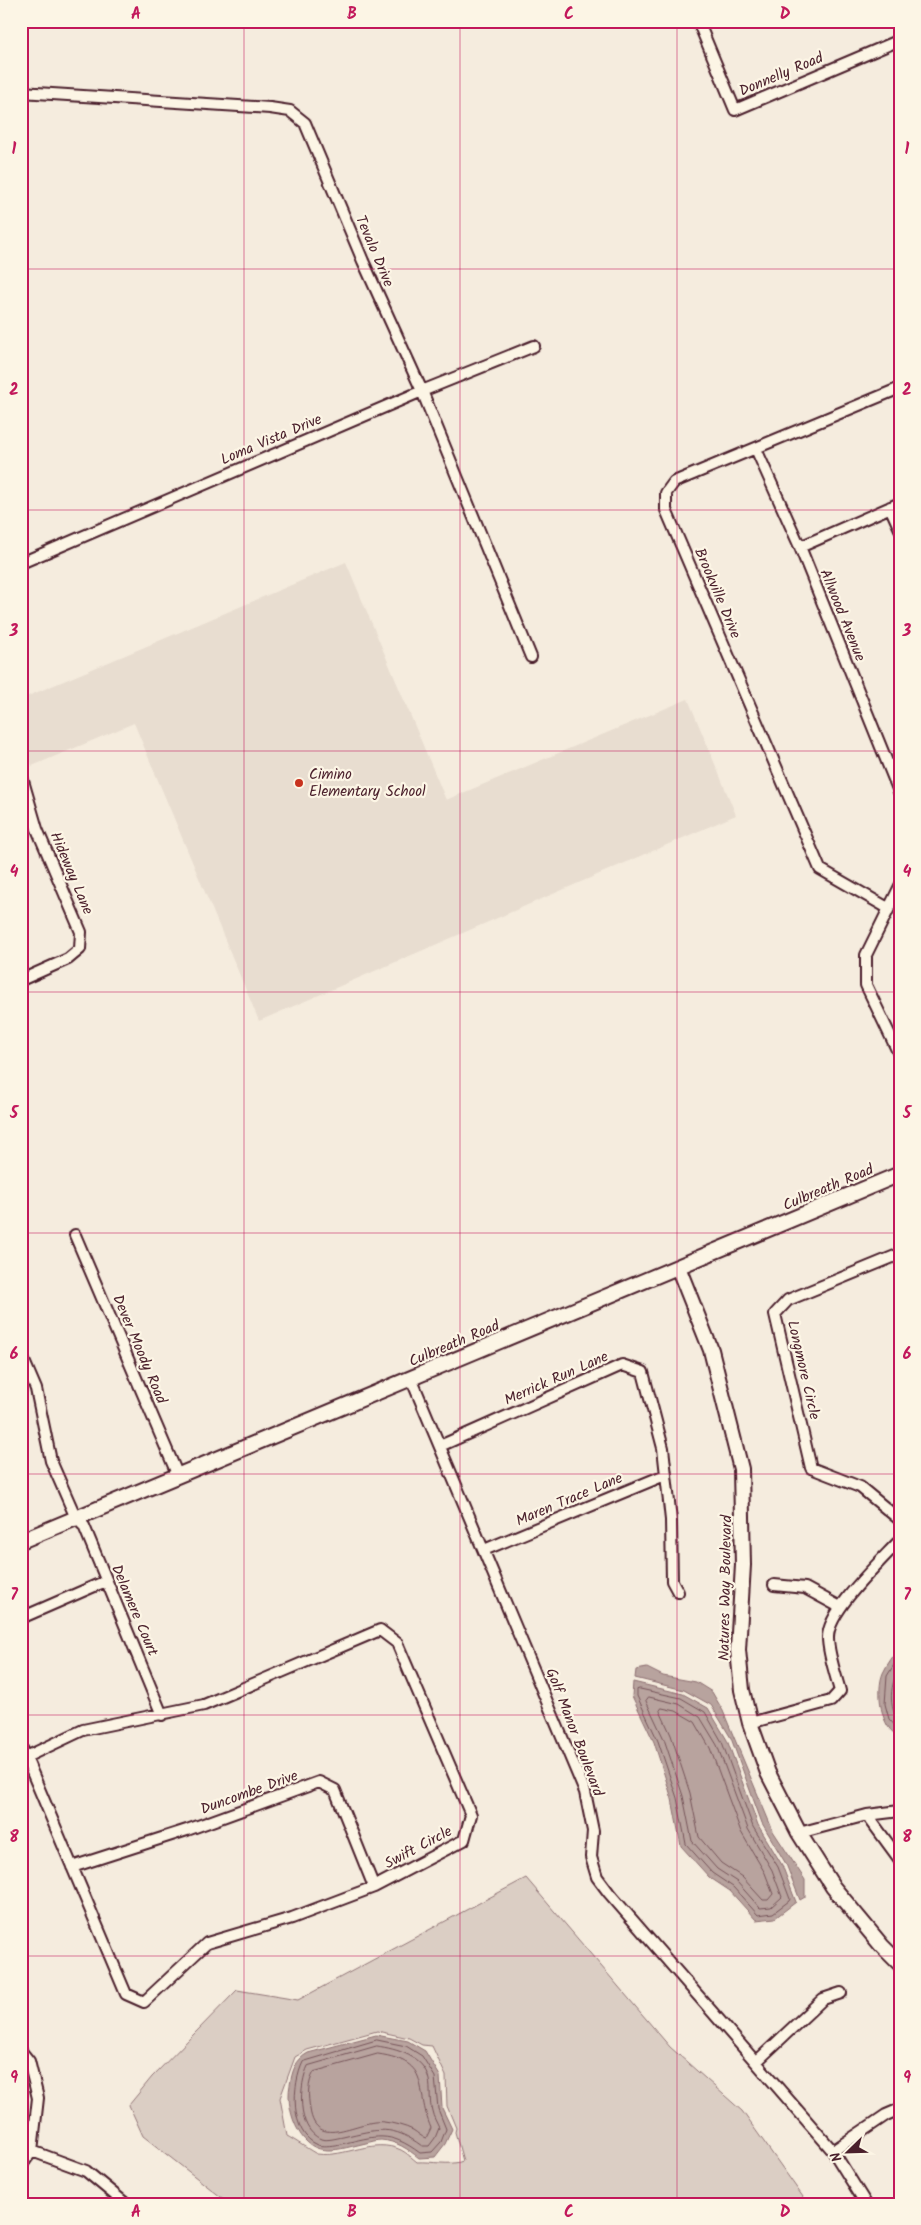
<svg xmlns="http://www.w3.org/2000/svg" width="921" height="2225" font-family="Kalam,sans-serif">
  <rect width="100%" height="100%" fill="#f5ecde"/>
  <filter id="ink" filterUnits="userSpaceOnUse"><feTurbulence type="fractalNoise" baseFrequency=".02" numOctaves="2"/><feDisplacementMap in="SourceGraphic" scale="10" xChannelSelector="R" yChannelSelector="G"/><feConvolveMatrix kernelMatrix="1 2 1 2 8 2 1 2 1" color-interpolation-filters="sRGB"/></filter>
  <g filter="url(#ink)">
    <path fill="#e8ddd0" d="M346,562L446,800L688,699L736,815L259,1021L134,723L32,766L21,733V699Z"/>
    <path fill="#dbcec4" stroke="#927678" fill-rule="evenodd" d="M526,1878L670,2047L742,2111L808,2204H230L143,2136L129,2105L152,2077L237,1990L298,2000ZM377,2031L409,2038L422,2045L432,2046L446,2076L447,2106L456,2128L455,2132L463,2161C451,2166 431,2161 417,2162C412,2158 407,2153 401,2150C373,2137 346,2158 317,2154C314,2153 293,2139 287,2136L280,2098L295,2057L307,2050Z"/>
    <path fill="#b8a39e" stroke="#8c6e70" d="M900,1647V1736C880,1731 876,1689 883,1673C887,1664 894,1655 900,1647Z
      M647,1668L663,1676L696,1682L712,1692L723,1711L773,1831L805,1880V1897L800,1900L786,1864L762,1823L731,1738L711,1705L684,1690L635,1678L636,1670Z
      M633,1682L683,1694L708,1708L727,1740L758,1825L782,1865L796,1902L775,1918L756,1920L730,1891L709,1877L681,1846L672,1799L654,1742L632,1696Z
      M376,2035L408,2041L425,2051L440,2076L442,2108L452,2129L445,2144L435,2157L419,2158C408,2149 396,2141 381,2140C376,2140 370,2142 366,2143C339,2149 314,2160 298,2130C291,2118 287,2099 290,2085C292,2072 295,2060 308,2053Z"/>
    <g fill="none" stroke-linecap="round" stroke-linejoin="round">
      <path stroke="#765459" stroke-width="1" d="M900,1655L887,1676L885,1704L889,1719L900,1731
        M900,1667C890,1683 887,1708 900,1722
        M640,1689L681,1698L705,1712L722,1742L753,1827L778,1867L790,1899L789,1901L773,1913L758,1915L733,1887L712,1873L686,1844L677,1798L658,1741L637,1696V1690Z
        M649,1697L679,1704L700,1717L717,1745L748,1829L772,1870L782,1897L771,1907L760,1908L737,1882L717,1869L692,1841L683,1796L664,1739L646,1701Z
        M662,1708L676,1711L695,1722L710,1748L741,1832L765,1873L773,1894L768,1900H763L742,1877L721,1863L699,1837L690,1793L671,1735L660,1711Z
        M377,2040L406,2046L422,2056L435,2077L438,2109L446,2129L441,2142L432,2152L420,2153C389,2130 376,2136 341,2144C335,2145 324,2147 318,2145C289,2133 292,2084 303,2062Z
        M377,2046C397,2049 424,2056 429,2080C431,2090 429,2100 432,2111C433,2117 437,2123 439,2128L435,2138L429,2146H422C392,2124 378,2129 343,2137C337,2138 327,2141 321,2139C296,2129 299,2084 308,2066Z
        M378,2054C434,2062 414,2089 431,2128L426,2138C421,2137 418,2133 413,2130C405,2126 393,2123 384,2122C359,2118 316,2153 310,2109C308,2096 307,2084 314,2072Z"/>
      <g stroke="#4a1f2b" stroke-width="14">
        <path id="street" d="M698,21L735,110L900,40
          M21,92L270,108L290,111L305,123L363,261L422,391L531,657
          M756,449L800,547L900,794
          M890,507L900,529
          M800,547L900,503
          M21,563L422,391L534,346
          M21,774L37,829L81,932L80,949L68,959L21,980
          M900,886L866,955V985L900,1056
          M888,908L820,869L666,510V493L674,482L900,388
          M75,1235L178,1476
          M900,1254L788,1300L775,1314L811,1468L860,1487L900,1520
          M21,1360L24,1361L36,1389L51,1461L76,1518L84,1526L162,1715
          M411,1378L585,1792L593,1831L591,1857L597,1877L609,1893L833,2151L866,2204
          M440,1446L622,1365L643,1372L663,1448L671,1520L672,1581L678,1592
          M484,1550L665,1475
          M774,1585L805,1588L840,1607
          M21,1618L106,1581
          M750,1723L831,1701L840,1691C836,1676 828,1653 828,1638C827,1611 881,1561 900,1540
          M21,1746L126,1994L144,2002L207,1943L292,1918L374,1887L464,1840L471,1815L397,1643L380,1630L204,1705L83,1730L26,1757
          M867,1815L900,1860
          M799,1833L867,1815L900,1811
          M72,1867L187,1830L319,1782L335,1790L374,1887
          M21,2051L29,2061L38,2098L32,2151L21,2166
          M756,2062L823,1999L841,1993
          M32,2151L86,2171L126,2204
          M833,2151L886,2115L900,2109"/>
      </g>
      <g stroke="#4a1f2b" stroke-width="18">
        <path id="secondary" d="M678,1267L711,1350L741,1469L743,1565L738,1650L742,1690L750,1723L768,1773L799,1833L833,1887L882,1946L900,1964
          M21,1541L900,1174"/>
      </g>
      <use href="#street" stroke="#fcf5e5" stroke-width="10"/>
      <use href="#secondary" stroke="#fcf5e5" stroke-width="14"/>
    </g>
  </g>
  <path fill="none" stroke="#c2185b" stroke-width="1" stroke-opacity="0.55" d="M244,21V2204M460,21V2204M677,21V2204M21,269H900M21,510H900M21,751H900M21,992H900M21,1233H900M21,1474H900M21,1715H900M21,1956H900"/>
  <circle fill="#c8321e" stroke="#fcf5e5" stroke-width="2" cx="299" cy="783" r="5"/>
  <g text-anchor="middle" stroke-width="4.5" stroke-linejoin="round" paint-order="stroke">
    <g font-size="15" fill="#4a1f2b" stroke="#fcf5e5">
      <text transform="translate(781 74) rotate(-23)" y="5">Donnelly Road</text>
      <text transform="translate(375 251) rotate(67)" y="5">Tevalo Drive</text>
      <text transform="translate(271 439) rotate(-23)" y="5">Loma Vista Drive</text>
      <text transform="translate(718 593) rotate(67)" y="5">Brookville Drive</text>
      <text transform="translate(843 615) rotate(68)" y="5">Allwood Avenue</text>
      <text transform="translate(72 873) rotate(67)" y="5">Hideway Lane</text>
      <text transform="translate(828 1187) rotate(-23)" y="5">Culbreath Road</text>
      <text transform="translate(454 1343) rotate(-23)" y="5">Culbreath Road</text>
      <text transform="translate(140 1349) rotate(67)" y="5">Dever Moody Road</text>
      <text transform="translate(804 1370) rotate(77)" y="5">Longmore Circle</text>
      <text transform="translate(556 1378) rotate(-24)" y="5">Merrick Run Lane</text>
      <text transform="translate(569 1499) rotate(-23)" y="5">Maren Trace Lane</text>
      <text transform="translate(725 1588) rotate(-89)" y="5">Natures Way Boulevard</text>
      <text transform="translate(135 1610) rotate(67)" y="5">Delamere Court</text>
      <text transform="translate(575 1732) rotate(69)" y="5">Golf Manor Boulevard</text>
      <text transform="translate(249 1792) rotate(-20)" y="5">Duncombe Drive</text>
      <text transform="translate(418 1847) rotate(-28)" y="5">Swift Circle</text>
    </g>
    <g font-size="15" fill="#4a1f2b" stroke="#fcf5e5" text-anchor="start">
      <text x="309" y="779">Cimino<tspan x="309" dy="17">Elementary School</tspan></text>
    </g>
  </g>
  <rect width="921" height="2225" fill="none" stroke="#fcf5e5" stroke-width="55"/>
  <g transform="translate(848 2152) rotate(247)" stroke="#fcf5e5" stroke-width="4" paint-order="stroke">
  <path d="M0-4L9 19L0 12L-9 19Z" fill="#4a1f2b"/>
  <text y="-8" font-size="14" font-weight="bold" text-anchor="middle" fill="#4a1f2b">N</text>
  </g>
  <rect x="28" y="28" width="866" height="2170" fill="none" stroke="#c2185b" stroke-width="2"/>
  <g font-size="16" text-anchor="middle" font-weight="bold" fill="#c2185b">
    <text x="136" y="19">A</text>
    <text x="352" y="19">B</text>
    <text x="569" y="19">C</text>
    <text x="785" y="19">D</text>
    <text x="14" y="154">1</text>
    <text x="907" y="154">1</text>
    <text x="14" y="395">2</text>
    <text x="907" y="395">2</text>
    <text x="14" y="636">3</text>
    <text x="907" y="636">3</text>
    <text x="14" y="877">4</text>
    <text x="907" y="877">4</text>
    <text x="14" y="1118">5</text>
    <text x="907" y="1118">5</text>
    <text x="14" y="1359">6</text>
    <text x="907" y="1359">6</text>
    <text x="14" y="1600">7</text>
    <text x="907" y="1600">7</text>
    <text x="14" y="1842">8</text>
    <text x="907" y="1842">8</text>
    <text x="14" y="2083">9</text>
    <text x="907" y="2083">9</text>
    <text x="136" y="2217">A</text>
    <text x="352" y="2217">B</text>
    <text x="569" y="2217">C</text>
    <text x="785" y="2217">D</text>
  </g>
</svg>
